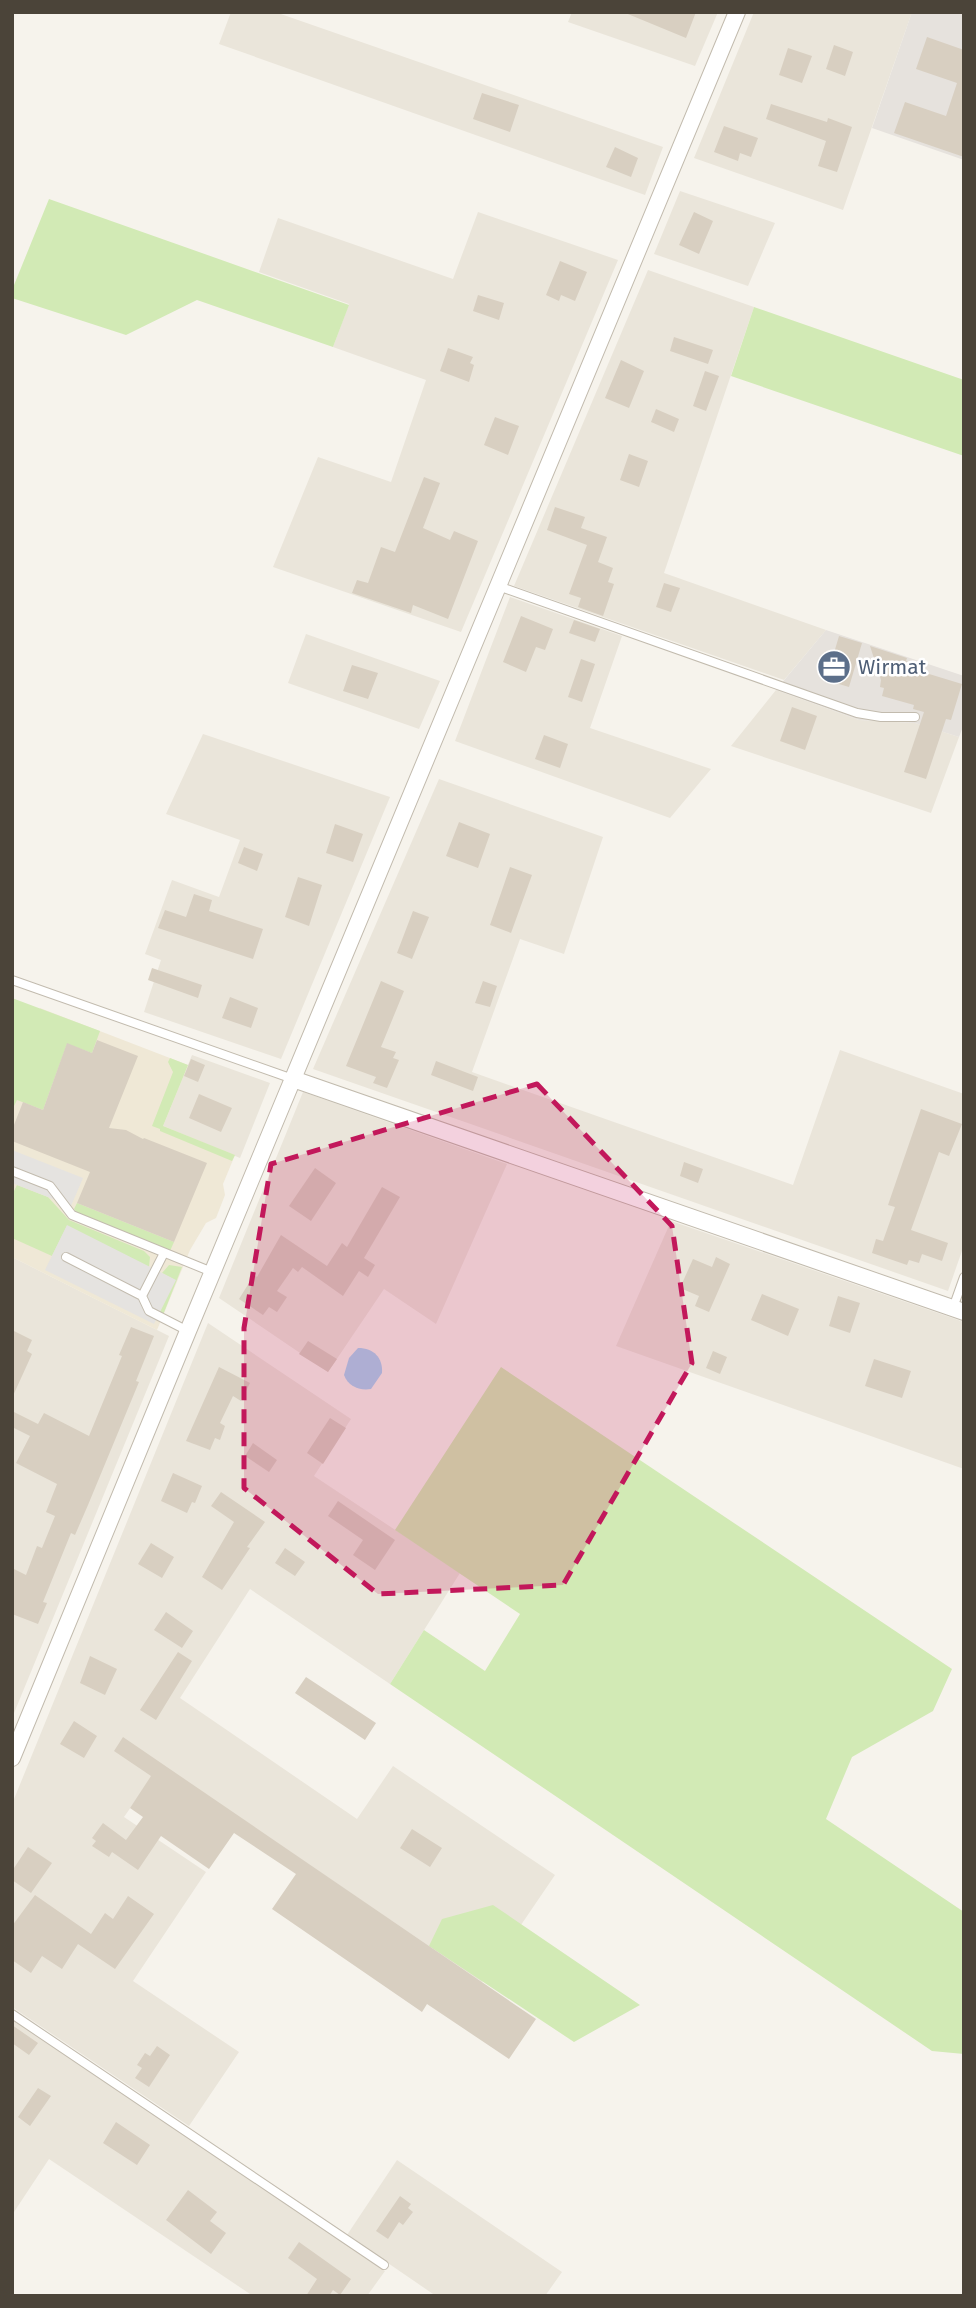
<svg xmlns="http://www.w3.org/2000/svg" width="976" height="2308" font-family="'Fira Sans',sans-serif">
  <rect width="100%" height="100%" fill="#f6f3ec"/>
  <path fill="#eae5da" d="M231,12H275L663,147L645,195L219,44Z
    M572,12H718L695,66L568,22Z
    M754,12H912L843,210L694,158Z
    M680,191L775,223L748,286L654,254Z
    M478,212L618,260L461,632L273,567L318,457L391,482L426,380L333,347L349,304L259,272L278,218L453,279Z
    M648,270L754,307L664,573L826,630L784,680L514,586Z
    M510,597L622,636L590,728L711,769L670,818L455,741Z
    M306,634L440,681L419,729L288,683Z
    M776,690L859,720L915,723L959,737L931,813L731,746Z
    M203,734L390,797L281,1059L144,1012L161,960L145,954L172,880L219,897L240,840L166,814Z
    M439,779L603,837L564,954L520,939L472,1072L793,1185L840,1050L964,1094V1245L948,1291L313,1069Z
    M192,1055L270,1083L240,1158L163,1126Z
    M303,1092L507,1164L436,1324L384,1289L328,1372L219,1298Z
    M671,1221L964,1322V1469L616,1346Z
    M12,1257L169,1336L12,1718Z
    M208,1323L351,1419L314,1476L460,1573L390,1684L250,1589L180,1698L357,1819L393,1766L555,1875L482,1982L161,1764L124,1817L206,1872L133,1981L239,2052L189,2126L12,2007V1804Z
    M12,2016L385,2271L367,2296H253L49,2159L12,2215Z
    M397,2160L562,2272L545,2296H436L347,2235Z"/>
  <path fill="#e6e2dd" d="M912,12H964V160L872,128Z
    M826,630L964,676V724L959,737L915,723L859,720L776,690Z"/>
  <path fill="#efe8d6" d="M40,1008L188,1065L163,1126L235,1155L223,1184L225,1195L216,1218L206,1223L190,1250L157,1330L12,1257V1077Z"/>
  <path fill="#d2eab5" d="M49,199L349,305L333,347L197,300L126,335L12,298V290Z
    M754,307L964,380V456L731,376Z
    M12,998L100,1031L92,1053L67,1044L43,1110L17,1100L12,1110Z
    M170,1058L188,1065L163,1126L235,1155L232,1161L160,1131V1129L152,1126L173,1072L168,1062Z
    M17,1185L48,1197L69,1220L144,1251L150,1257L149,1267L67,1226L52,1256L12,1238V1195Z
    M77,1203L174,1242L170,1251L77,1213L74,1209Z
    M169,1265L182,1267L163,1315L159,1313L175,1280L162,1273Z
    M501,1367L952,1669L933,1711L852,1757L826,1819L964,1912V2054L932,2051L390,1684L424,1630L485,1671L520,1614L395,1530Z
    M493,1905L640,2005L574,2042L429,1946L442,1919Z"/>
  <path fill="#e5e3e0" d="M12,1150L83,1178L71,1206L12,1183Z
    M67,1225L176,1280L154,1324L45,1270Z"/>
  <path fill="#a9d4f2" d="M358,1348C374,1348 383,1358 382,1373L371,1389C359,1391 348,1386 344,1375L349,1358Z"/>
  <path fill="#d8cfc1" d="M623,12H696L686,38Z
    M927,37L964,50V157L894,133L905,102L946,116L957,83L916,69Z
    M834,45L853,52L845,76L826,69Z
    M788,48L812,56L802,83L779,75Z
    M482,93L519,105L510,132L473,119Z
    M771,104L827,122L828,118L852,127L837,172L818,166L826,141L766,119Z
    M724,126L758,138L751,157L740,153L738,161L714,152Z
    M615,147L638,158L631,177L606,167Z
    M694,212L713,221L699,254L679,245Z
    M560,261L587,272L575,301L561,295L559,301L546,295Z
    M478,295L504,303L499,320L473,311Z
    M674,337L713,350L708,364L670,351Z
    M448,348L473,357L470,363L474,365L469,382L440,371Z
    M621,360L644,371L629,408L605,398Z
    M705,371L719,376L706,411L693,406Z
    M656,409L679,419L674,432L651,422Z
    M495,417L519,426L508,455L484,445Z
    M629,454L648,461L639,487L620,480Z
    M424,477L440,483L423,528L450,540L454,531L478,541L448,619L413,605L411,613L352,593L357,580L368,583L381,547L395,552Z
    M555,507L585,517L581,528L607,537L598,562L613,568L608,582L614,584L603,616L578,607L581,598L569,594L587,545L547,530Z
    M664,583L680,588L671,612L656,607Z
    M521,616L553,629L545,650L536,647L526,672L503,662Z
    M574,620L600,629L595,642L569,633Z
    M839,636L862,643L849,687L822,679L830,652L834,653Z
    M870,646L907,658L906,661L917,665L916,670L962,684L951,720L946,719L926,779L904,772L924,712L913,709L914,705L882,696L884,688L880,687L881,680Z
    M581,659L595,664L582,702L568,697Z
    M352,665L378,673L368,699L343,691Z
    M792,707L817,716L805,750L780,741Z
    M544,735L568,744L560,768L535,759Z
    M459,822L490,834L478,868L446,856Z
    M335,824L363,834L353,862L326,853Z
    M244,847L263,854L257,871L238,863Z
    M510,867L532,875L511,933L490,925Z
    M298,877L322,885L309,926L285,917Z
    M194,894L212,900L209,911L263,929L253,959L158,928L165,910L186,917Z
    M413,911L429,917L412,959L397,953Z
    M152,968L202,985L198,998L148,980Z
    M381,981L404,991L381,1047L396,1052L393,1058L399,1060L387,1088L373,1083L376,1077L346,1066Z
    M483,981L497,986L490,1007L475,1003Z
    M230,997L258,1008L251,1028L222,1018Z
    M97,1040L138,1056L109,1128L126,1130L143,1139L144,1138L207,1163L174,1242L77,1203L90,1172L12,1141V1130L23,1102L43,1110L67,1043L92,1053Z
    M191,1059L205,1065L198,1082L184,1076Z
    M436,1061L478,1077L473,1091L431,1075Z
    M199,1094L232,1108L221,1132L189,1118Z
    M921,1109L962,1124L949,1156L939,1152L911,1230L948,1243L942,1261L922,1254L919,1263L909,1260L907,1265L872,1253L876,1239L883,1241L895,1207L888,1205Z
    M684,1162L703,1169L698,1183L680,1176Z
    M315,1168L336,1183L311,1221L289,1206Z
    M382,1187L400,1197L364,1258L375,1265L368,1277L359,1271L343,1296L302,1267L298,1272L293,1268L277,1291L287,1297L277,1312L269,1307L263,1315L239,1299L254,1275L257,1277L281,1235L327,1266L342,1243L347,1247Z
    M716,1257L730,1264L709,1312L695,1306L699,1296L680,1288L693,1259L712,1267Z
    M762,1294L799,1309L788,1336L751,1320Z
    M838,1296L860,1303L850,1333L829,1326Z
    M131,1327L154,1336L136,1381L139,1382L88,1505L75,1535L71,1533L43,1602L47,1603L38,1624L12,1614V1568L26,1575L37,1546L42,1548L55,1516L46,1512L57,1484L16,1463L30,1436L12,1427V1411L38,1424L44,1413L89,1436L122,1356L119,1355Z
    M12,1330L32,1340L27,1351L32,1354L12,1398Z
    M308,1341L337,1359L328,1372L299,1354Z
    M713,1351L727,1357L720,1374L706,1368Z
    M874,1359L911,1371L902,1398L865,1386Z
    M219,1367L250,1383L241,1401L233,1396L220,1423L225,1426L220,1440L215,1438L210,1450L186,1441Z
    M330,1418L346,1428L323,1464L307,1453Z
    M253,1443L277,1460L269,1472L245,1456Z
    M173,1473L202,1486L195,1503L192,1502L187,1513L161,1501Z
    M221,1492L265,1522L247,1547L250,1548L222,1590L202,1577L234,1522L211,1506Z
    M338,1501L395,1540L375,1570L353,1555L363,1540L328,1516Z
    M151,1543L174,1557L162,1578L138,1564Z
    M285,1548L305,1562L295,1576L275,1563Z
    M166,1612L193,1631L182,1648L154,1630Z
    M178,1652L192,1661L156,1720L140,1710Z
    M90,1656L117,1669L105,1695L80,1683Z
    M306,1677L376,1723L365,1740L295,1693Z
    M74,1721L97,1736L84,1758L60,1744Z
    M123,1737L536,2019L509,2059L427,2004L422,2012L272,1909L296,1874L234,1833L209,1869L161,1836L138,1870L112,1852L109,1857L92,1846L96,1841L92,1838L103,1823L126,1840L143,1817L130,1808L151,1776L114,1751Z
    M412,1829L442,1848L430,1867L400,1848Z
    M28,1847L52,1863L31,1893L12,1880V1871Z
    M35,1895L91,1934L105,1913L113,1919L128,1896L154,1914L115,1969L78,1944L62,1969L42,1956L31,1973L12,1960V1926Z
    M12,2025L38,2043L29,2055L12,2043Z
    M157,2046L170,2055L149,2087L135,2078L142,2068L137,2065L145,2053L150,2056Z
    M38,2088L51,2096L30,2126L18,2117Z
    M116,2122L150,2145L137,2165L103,2143Z
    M188,2190L217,2212L210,2221L226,2233L211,2254L166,2220Z
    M400,2196L411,2204L408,2208L413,2212L403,2225L399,2222L388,2239L376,2231Z
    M299,2242L351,2279L340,2295L333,2290L329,2296H306L317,2279L288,2258Z"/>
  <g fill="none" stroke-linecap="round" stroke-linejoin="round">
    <g stroke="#c2bbae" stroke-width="10">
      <path id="service" d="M498,586L857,713L881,717H915
        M12,980L293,1079
        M12,1171L50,1186L72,1215L212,1272
        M66,1257L142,1296L149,1311L188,1331
        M142,1296L164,1253
        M953,1308L964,1277
        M12,2014L384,2265"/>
    </g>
    <g stroke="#c2bbae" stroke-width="18">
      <path id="minor" d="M293,1079L964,1312
        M12,1758L188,1331L737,12"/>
    </g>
    <use href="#service" stroke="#fff" stroke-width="8"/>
    <use href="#minor" stroke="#fff" stroke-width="16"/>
  </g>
  <path fill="#c2185b" fill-opacity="0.2" stroke="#c2185b" stroke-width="5" stroke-dasharray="14 9" stroke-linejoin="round" d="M537,1084L672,1226L692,1363L563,1585L378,1594L244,1488V1328L271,1164Z"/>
  <defs>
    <g id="office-disc" transform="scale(1.75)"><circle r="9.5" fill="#5c6f8a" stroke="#fff"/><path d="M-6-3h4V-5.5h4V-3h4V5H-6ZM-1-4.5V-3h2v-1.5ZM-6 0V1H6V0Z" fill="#fff"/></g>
  </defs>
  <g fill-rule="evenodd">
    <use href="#office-disc" x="834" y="667"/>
  </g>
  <g text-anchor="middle" stroke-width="5" stroke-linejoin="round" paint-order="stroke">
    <g font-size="21" fill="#4e5e75" stroke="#fff" text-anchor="start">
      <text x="858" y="674">Wirmat</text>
    </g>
  </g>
  <rect width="976" height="2308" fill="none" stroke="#4b4439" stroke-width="28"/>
</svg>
